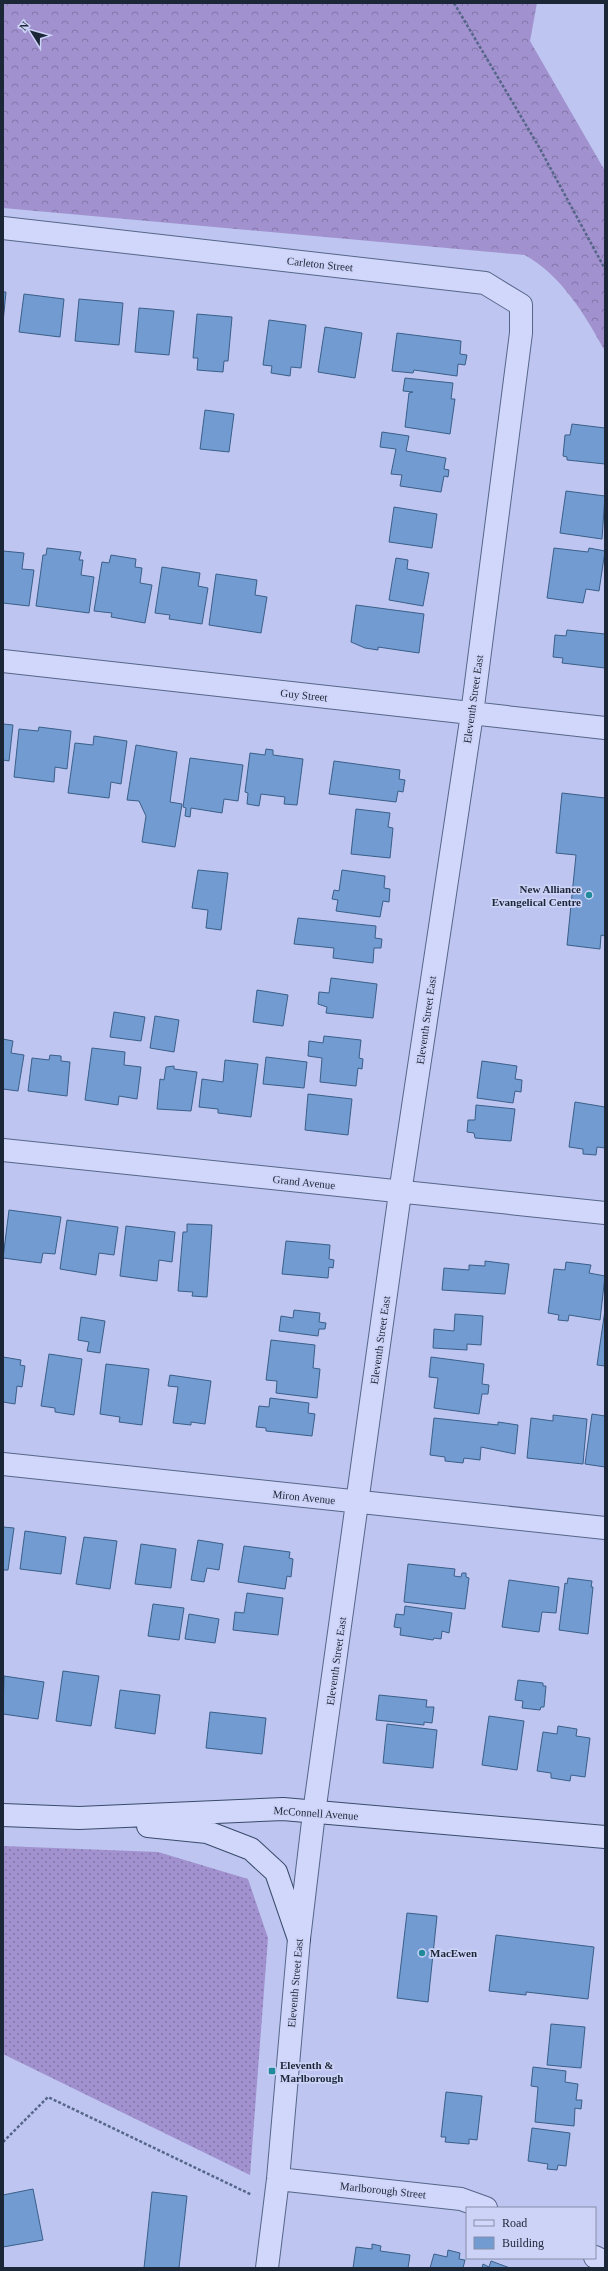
<svg xmlns="http://www.w3.org/2000/svg" width="608" height="2271" font-family="'Times New Roman',serif">
  <defs>
    <pattern id="grass-dots" width="8" height="8" patternUnits="userSpaceOnUse"><rect width="8" height="8" fill="#a191ce"/><path d="M2 2h.1M6 6h.1" fill="none" stroke="#8276a8" stroke-width="1.8" stroke-linecap="round"/></pattern>
    <pattern id="forest-crowns" width="20" height="18" patternUnits="userSpaceOnUse"><rect width="20" height="18" fill="#a191ce"/><path d="M2 6a3 3 0 1 1 6 0M12 15a3 3 0 1 1 6 0" fill="none" stroke="#8276a8"/></pattern>
  </defs>
  <rect width="100%" height="100%" fill="#bdc5f0"/>
  <path fill="url(#grass-dots)" d="M3,1846L158,1852L248,1879L268,1938L250,2175L3,2054Z"/>
  <path fill="url(#forest-crowns)" d="M3,3H537L530,41L605,171V351C585,315 562,276 525,255L3,208Z"/>
  <path fill="#719bd1" stroke="#3a5f89" d="M3,292H6L3,322Z
    M24,294L64,299L60,337L19,332Z
    M79,299L123,303L119,345L75,341Z
    M139,308L174,311L169,355L135,352Z
    M197,314L232,317L228,361H224L223,372L197,370L198,358H193Z
    M269,320L306,325L301,368L291,367L290,376L271,373L272,366L263,365Z
    M325,327L362,333L355,378L318,372Z
    M397,333L461,341L460,354L467,355L465,365L458,364L457,376L414,370L413,373L392,371Z
    M405,378L453,383L451,399H455L450,434L405,427L409,393L413,392L403,391Z
    M205,410L234,414L229,452L200,449Z
    M572,424L605,428V464L567,460V457L563,456L565,435H570Z
    M382,432L409,436L406,451L446,458L444,469L449,470L448,477L444,476L441,492L400,486L402,475L391,474L396,449L380,447Z
    M566,491L605,496L602,539L560,533Z
    M394,507L437,514L432,548L389,542Z
    M47,548L81,552L79,560H83L81,575L94,577L89,613L36,606L43,555H46Z
    M554,548L588,552L589,548L605,551L599,591L586,589L583,603L547,598Z
    M3,551L24,553L22,569L34,570L29,606L3,603Z
    M111,555L136,559L135,567L142,568L140,583L152,585L145,623L111,617L112,613L94,611L102,562L109,563Z
    M396,558L408,560L407,569L429,573L423,606L389,600Z
    M162,567L200,573L198,586L208,588L202,624L169,619L170,615L155,613Z
    M216,574L257,580L255,595L267,597L261,633L209,625Z
    M356,605L424,614L419,653L378,647V650L365,648L351,642Z
    M567,630L605,634V668L562,663L563,658L553,657L555,635L566,636Z
    M3,724L13,725L9,761L3,760Z
    M39,727L71,731L67,769L55,767L54,782L14,777L19,729L38,731Z
    M94,736L127,741L121,784L111,782L109,798L68,793L75,743L93,745Z
    M136,745L177,752L170,802L182,804L175,847L142,842L146,816L139,801L127,800Z
    M266,749L273,750V755L303,759L297,805L284,804L285,797L261,794L259,806L247,804L248,793L245,792L250,753L265,755Z
    M190,758L243,765L238,801L224,799L222,813L191,808L190,817L185,816L186,808L183,807Z
    M334,761L400,770L399,779L405,780L403,792L398,791L396,802L329,794Z
    M562,793L605,798V936L601,935L600,949L567,945L576,855L556,853Z
    M356,809L390,813L388,827L393,828L390,858L351,854Z
    M198,870L228,873L221,930L206,928L208,910L192,908Z
    M342,870L385,876L384,888L390,889L389,902L383,901L380,917L336,911L338,900L332,899L334,890L339,891Z
    M298,918L376,926L375,938L382,939L381,948H374L373,963L333,958L334,948L294,944Z
    M331,978L377,984L373,1018L326,1013L327,1007L318,1004L319,992L329,993Z
    M257,990L288,995L283,1026L253,1022Z
    M114,1012L145,1017L141,1041L110,1037Z
    M155,1016L179,1020L174,1052L150,1048Z
    M324,1036L361,1040L359,1058L363,1059L362,1069L358,1068L356,1086L320,1082L322,1058L308,1056L309,1041L323,1043Z
    M3,1039L13,1041L11,1053L24,1055L18,1091L3,1089Z
    M92,1048L125,1052L124,1065L141,1067L137,1099L119,1096L118,1105L85,1100Z
    M50,1055L61,1056V1061L70,1062L67,1096L28,1091L32,1058L49,1060Z
    M266,1057L307,1062L304,1088L263,1084Z
    M225,1060L258,1064L251,1117L218,1113V1109L199,1107L202,1079L223,1082Z
    M482,1061L517,1066L515,1079L522,1080L521,1092L515,1091L513,1103L477,1098Z
    M174,1066V1069L197,1072L191,1111L157,1109L160,1079L164,1080L166,1067Z
    M308,1094L352,1099L348,1135L305,1130Z
    M575,1102L605,1107V1148L597,1147L596,1155L583,1154V1149L569,1147Z
    M476,1105L515,1109L511,1141L475,1138L474,1133L467,1132L468,1120H475Z
    M9,1210L61,1217L55,1254L43,1253L41,1263L3,1258Z
    M67,1220L118,1227L114,1255L99,1253L96,1275L60,1269Z
    M187,1224L212,1225L207,1297L192,1296L193,1292L178,1291L183,1232H187Z
    M126,1226L175,1232L172,1262L159,1260L157,1281L120,1276Z
    M286,1241L330,1245L329,1259L334,1260L333,1268L329,1267L328,1278L282,1274Z
    M485,1261L509,1264L505,1294L442,1290L444,1268L469,1270V1265L485,1266Z
    M566,1262L591,1265L589,1273L605,1276L600,1320L569,1315L568,1321L558,1320L559,1315L548,1313L554,1269L565,1270Z
    M294,1310L320,1313L319,1322L326,1323L325,1329H319L318,1336L279,1331L281,1316L293,1318Z
    M605,1310V1366L597,1365Z
    M455,1314L483,1316L481,1345L467,1344V1350L433,1348L434,1329L454,1331Z
    M81,1317L105,1321L100,1353L87,1351L89,1342L78,1340Z
    M271,1340L315,1345L313,1368L320,1369L317,1398L276,1393L277,1381L266,1380Z
    M49,1354L82,1359L74,1415L55,1412V1408L41,1406Z
    M3,1357L21,1360L20,1365L25,1366L22,1387L17,1386L15,1404L3,1402Z
    M431,1357L484,1364L482,1384L489,1385L488,1394H482L479,1414L434,1408L438,1378L429,1377Z
    M106,1364L149,1369L142,1425L119,1422L120,1417L100,1414Z
    M170,1375L211,1381L205,1424L191,1422V1425L173,1423L178,1387L168,1386Z
    M270,1398L309,1403L308,1413L315,1414L312,1436L266,1431V1428L256,1427L259,1406L269,1407Z
    M592,1414L605,1416V1467L585,1464Z
    M553,1415L587,1419L583,1464L527,1458L531,1418L553,1421Z
    M434,1418L498,1425V1422L518,1425L515,1454L481,1447L480,1460L464,1458L463,1463L445,1461V1457L430,1455Z
    M3,1527L14,1528L8,1570H3Z
    M25,1531L66,1537L61,1574L20,1569Z
    M84,1537L117,1541L110,1589L76,1584Z
    M198,1540L223,1544L219,1570L207,1568L204,1582L191,1580Z
    M141,1544L176,1549L171,1588L135,1584Z
    M244,1546L290,1552L289,1558L293,1559L291,1577L287,1576L285,1589L238,1582Z
    M408,1564L455,1569L454,1576L461,1577L462,1573H466V1577L469,1578L465,1609L404,1602Z
    M568,1578L592,1581L591,1587H593L588,1634L559,1630L565,1583L567,1584Z
    M509,1580L559,1587L556,1613L542,1612L539,1632L502,1627Z
    M247,1593L283,1598L278,1635L233,1630L235,1612L244,1613Z
    M153,1604L184,1608L179,1640L148,1636Z
    M405,1606L452,1613L449,1633L442,1631L441,1639L434,1638L433,1640L400,1635L401,1628L394,1627L396,1614L404,1615Z
    M189,1614L219,1619L215,1643L185,1639Z
    M63,1671L99,1676L91,1726L56,1721Z
    M4,1676L44,1682L38,1719L3,1714Z
    M518,1680L543,1683V1686H546L544,1707H541L540,1710L522,1708L523,1701L515,1700Z
    M120,1690L160,1695L155,1734L115,1728Z
    M379,1695L427,1700L426,1707H434L432,1723L424,1722V1725L376,1720Z
    M210,1712L266,1718L262,1754L206,1748Z
    M489,1716L524,1721L517,1770L482,1765Z
    M387,1724L437,1730L433,1768L383,1763Z
    M558,1726L577,1729L576,1736L590,1738L585,1777L571,1775L570,1781L551,1778V1773L537,1771L543,1732L557,1734Z
    M407,1913L437,1916L428,2002L397,1998Z
    M496,1935L594,1947L588,1999L526,1992V1995L489,1991Z
    M551,2024L585,2027L581,2068L547,2065Z
    M533,2067L566,2071L565,2082L578,2084L576,2100H582L581,2109L575,2108L574,2126L535,2122L538,2087L531,2086Z
    M446,2092L482,2096L477,2140L469,2139V2144L445,2142L446,2137H441Z
    M532,2128L570,2133L566,2166L558,2165L557,2170L547,2169L548,2164L528,2161Z
    M33,2189L43,2240L3,2247V2195Z
    M152,2192L187,2196L179,2268H144Z
    M372,2244L381,2246L380,2251L410,2255L408,2268H353L356,2247L372,2249Z
    M448,2250L460,2253L459,2259L465,2260L463,2268H430L434,2254L447,2257Z
    M491,2261L510,2268H482L483,2264L489,2267Z"/>
  <g fill="none" stroke-linecap="round" stroke-linejoin="round">
    <g stroke="#566689" stroke-width="24">
      <path id="minor" d="M3,228L485,283L521,305V333L472,714L400,1193L314,1813L299,1939L278,2179L267,2268
        M3,661L605,728
        M3,1150L605,1213
        M3,1464L605,1528
        M278,2179L461,2199L486,2208
        M595,2257L605,2262"/>
    </g>
    <g stroke="#394b6b" stroke-width="24">
      <path id="secondary" d="M3,1815L79,1818L283,1809L605,1837
        M148,1826L207,1832L251,1849L276,1872L299,1939"/>
    </g>
    <path stroke="#566689" stroke-width="2.5" stroke-dasharray="3 2" stroke-linecap="butt" d="M454,3L539,147L605,269
      M3,2142L48,2097L252,2195"/>
    <use href="#minor" stroke="#d1d7fb" stroke-width="22"/>
    <use href="#secondary" stroke="#d1d7fb" stroke-width="22"/>
  </g>
  <g fill="#228b9b" stroke="#cdd3f7" stroke-width="1.5">
    <circle cx="589" cy="895" r="4"/>
    <circle cx="422" cy="1953" r="4"/>
    <rect x="268" y="2067" width="8" height="8" rx="2"/>
  </g>
  <g text-anchor="middle" stroke-width="3.5" stroke-linejoin="round" paint-order="stroke">
    <g font-size="11" fill="#1b2637" stroke="#cdd3f7">
      <text transform="translate(320 264) rotate(6)" y="4">Carleton Street</text>
      <text transform="translate(304 695) rotate(6)" y="4">Guy Street</text>
      <text transform="translate(473 699) rotate(-82)" y="4">Eleventh Street East</text>
      <text transform="translate(426 1020) rotate(-82)" y="4">Eleventh Street East</text>
      <text transform="translate(304 1182) rotate(6)" y="4">Grand Avenue</text>
      <text transform="translate(380 1340) rotate(-82)" y="4">Eleventh Street East</text>
      <text transform="translate(304 1497) rotate(6)" y="4">Miron Avenue</text>
      <text transform="translate(336 1661) rotate(-82)" y="4">Eleventh Street East</text>
      <text transform="translate(316 1813) rotate(4)" y="4">McConnell Avenue</text>
      <text transform="translate(295 1983) rotate(-85)" y="4">Eleventh Street East</text>
      <text transform="translate(383 2190) rotate(6)" y="4">Marlborough Street</text>
    </g>
    <g font-size="11" font-weight="bold" fill="#1b2637" stroke="#cdd3f7" text-anchor="start">
      <text x="581" y="893" text-anchor="end">New Alliance<tspan x="581" dy="13">Evangelical Centre</tspan></text>
      <text x="430" y="1957">MacEwen</text>
      <text x="280" y="2069">Eleventh &amp;<tspan x="280" dy="13">Marlborough</tspan></text>
    </g>
  </g>
  <rect width="608" height="2271" fill="none" stroke="#1b2637" stroke-width="8"/>
  <rect x="466" y="2207" width="130" height="52" fill="#cdd3f7" stroke="#868eaa"/>
  <rect x="474" y="2220" width="20" height="6" fill="#d1d7fb" stroke="#868eaa"/>
  <text x="502" y="2227" font-size="12" fill="#1b2637">Road</text>
  <rect x="474" y="2237" width="20" height="12" fill="#719bd1" stroke="#868eaa"/>
  <text x="502" y="2247" font-size="12" fill="#1b2637">Building</text>
  <g transform="translate(32 32) rotate(307)" stroke="#cdd3f7" stroke-width="3" paint-order="stroke">
  <path d="M0-3L7 15L0 10L-7 15Z" fill="#1b2637"/>
  <text y="-6" font-size="11" font-weight="bold" text-anchor="middle" fill="#1b2637">N</text>
  </g>
</svg>
